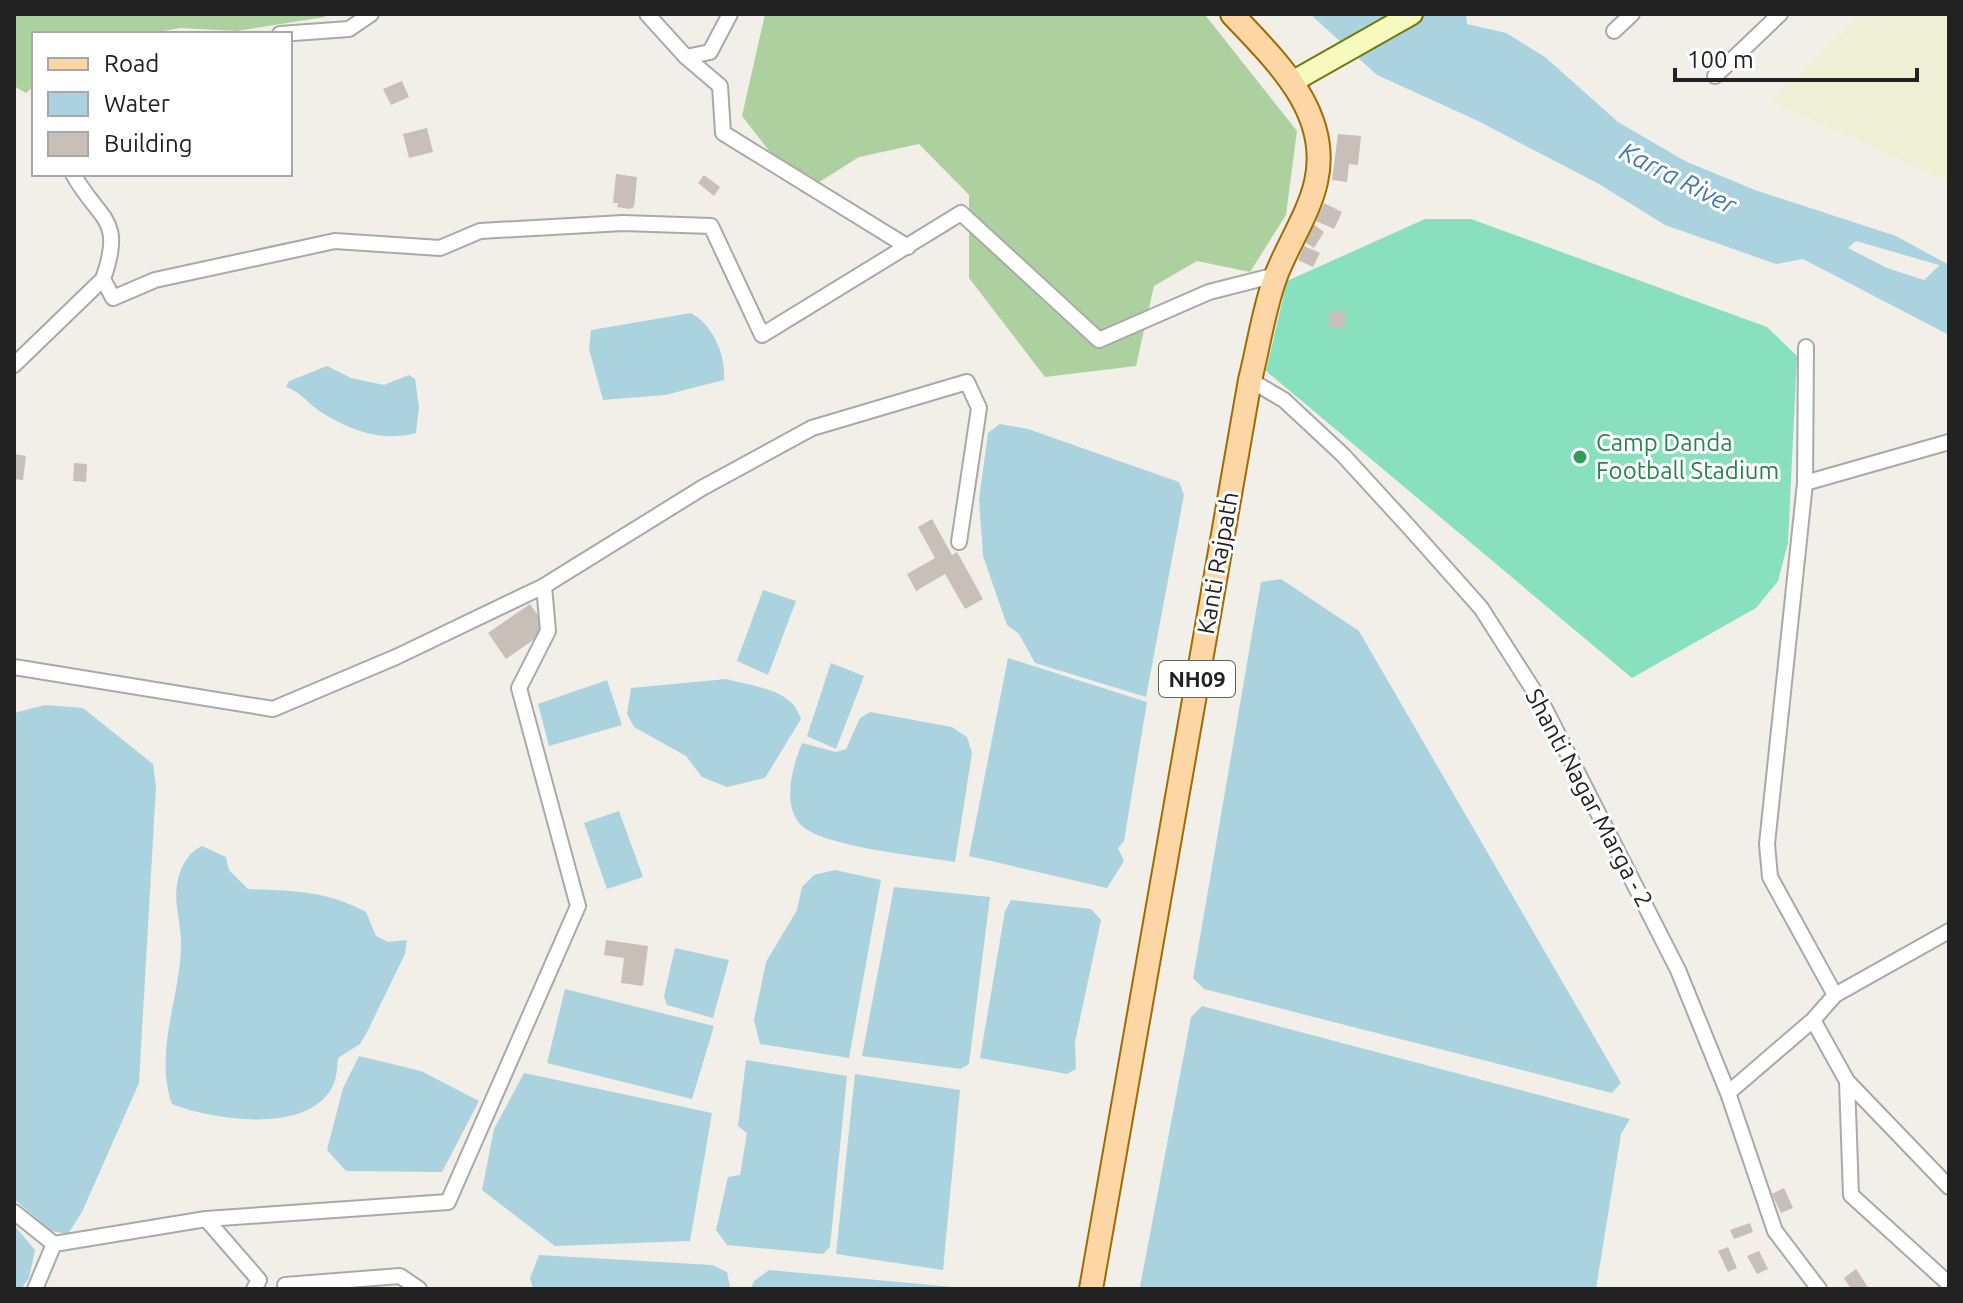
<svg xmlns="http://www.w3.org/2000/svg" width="1963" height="1303" font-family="Ubuntu,sans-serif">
  <rect width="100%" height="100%" fill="#f2efe9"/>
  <path fill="#eef0d5" d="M1862,14H1949V182L1771,101Z"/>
  <path fill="#add19e" d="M14,14H327L325,17L237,31L180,28L146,34H34V86L26,93L14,86Z
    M765,14L1206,16L1297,131L1286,215L1250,272L1197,261L1154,286L1136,366L1045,377L969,278V195L919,144L859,157L802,193L742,116Z"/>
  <path fill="#88e0be" d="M1425,219H1471L1767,327L1797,356L1788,543L1778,581L1756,608L1632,678L1266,371L1287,281Z"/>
  <path fill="#aad3df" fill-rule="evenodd" d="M1310,14H1466L1467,24L1506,33L1545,57L1618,122L1685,161L1755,190L1896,236L1949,265V335L1803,259L1776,264L1665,225L1599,184L1476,120L1377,75ZM1856,241L1939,265V266L1924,280L1887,268L1848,248Z
    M691,313C713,325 726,355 724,380L665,395L603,400L589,349L591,330Z
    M327,366L351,378L384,385L409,375L415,379L419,407L416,433C382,443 346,429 318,410C307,402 299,391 286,387L289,381Z
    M1000,424L1028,429L1179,482L1184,495L1146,697L1035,663L1019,634L1007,625L983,556L979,499L988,433Z
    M1281,579L1359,631L1621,1083L1612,1093L1204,989L1193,978L1261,582Z
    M763,590L796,601L768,675L737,661Z
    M1008,658L1147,702L1124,841L1118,848L1124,861L1107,888L969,856Z
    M831,663L864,676L836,749L807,736Z
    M726,679C754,687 792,688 801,719L765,778L727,787L702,777L686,756L634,727L627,714L631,688Z
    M607,680L622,725L549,746L538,704Z
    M45,705L83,708L153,764L156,787L139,1083L82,1212L68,1234L51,1231L14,1199V713Z
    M870,712L952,727L967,737L972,753L955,862C921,856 823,847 801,825C781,805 793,765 802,743L836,752L846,749L860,718Z
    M619,811L643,877L607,889L584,823Z
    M202,846L226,857L229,870L248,889C294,891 324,890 366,912L376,936L388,942L407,940L405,954L367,1032L360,1044L338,1058C337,1066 337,1076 334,1083C313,1136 212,1120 172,1104C153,1049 182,996 181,940C180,918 173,901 178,879C182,864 189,852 202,846Z
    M835,870L881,880L849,1058L760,1044L754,1020L766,962L797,910L802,887L814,875Z
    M894,887L990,897L969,1064L961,1069L862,1056Z
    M1011,900L1091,909L1101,920L1075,1042L1076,1069L1067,1074L980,1058L1005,911Z
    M675,948L729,960L713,1018L667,1005L664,996Z
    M565,989L714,1026L692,1099L547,1063Z
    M1202,1006L1630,1119L1621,1134L1596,1289L1140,1287L1191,1017Z
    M359,1056L421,1071L479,1101L442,1172L346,1171L327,1150L343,1088Z
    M746,1060L847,1076L830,1247L823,1254L727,1245L716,1230L728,1177L740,1175L747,1133L738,1126Z
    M524,1073L712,1113L690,1241L555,1246L482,1190L494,1129Z
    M855,1074L960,1090L943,1270L836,1254Z
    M14,1225L35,1250L29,1278L21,1289H14Z
    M539,1255L712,1265L727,1272L730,1287L533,1289L530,1278Z
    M769,1270L975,1289H751L754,1281Z"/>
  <path fill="#c7bfb8" d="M402,81L409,97L391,105L383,89Z
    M427,128L433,152L409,158L403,134Z
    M1338,134L1361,136L1358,165L1349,164L1347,182L1332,180Z
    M616,174L637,177L634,207L630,209L617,207L618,203H613Z
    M704,175L720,187L714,196L698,183Z
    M1324,203L1342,212L1334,229L1316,221Z
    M1313,224L1324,232L1314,248L1303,241Z
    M1304,246L1320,253L1313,267L1298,260Z
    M1330,312H1346V328L1330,327Z
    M14,454L26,456L23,480L14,479Z
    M74,463L87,464L86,482L73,481Z
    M932,519L952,555L957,552L983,599L965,609L945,574L916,591L907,574L935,558L918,527Z
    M530,604L548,630L506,659L488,633Z
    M606,940L648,946L643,986L621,983L624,958L604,955Z
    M1784,1188L1793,1208L1781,1213L1772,1194Z
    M1750,1223L1753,1232L1734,1239L1730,1230Z
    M1728,1247L1737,1268L1728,1272L1718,1251Z
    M1759,1251L1768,1269L1757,1274L1747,1256Z
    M1856,1269L1869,1289H1851L1844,1278Z"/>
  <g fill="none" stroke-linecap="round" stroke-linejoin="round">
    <g stroke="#a9a9a9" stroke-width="18">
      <path id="street" d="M647,14L686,57L710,52L730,14
        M1614,31L1632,14
        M280,34L349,29L371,14
        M686,57L720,86L723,133L908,247
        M1715,76L1780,14
        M73,174C99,221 125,217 103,279
        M14,365L103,279L113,298L155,280L335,241L440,248L480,231L623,223L711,226L762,335L961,213L1099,340L1209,292L1276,275
        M1250,380L1284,400L1343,455L1409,527L1481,608L1543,705L1678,970L1728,1093L1775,1231L1819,1289
        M1805,483L1806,347
        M14,667L273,709L396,657L544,586L702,488L812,428L967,382L979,408L959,542
        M1835,995L1770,877L1767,844L1805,483L1949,442
        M1813,1020L1847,1081L1851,1195L1949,1284
        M1847,1081L1949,1187
        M1728,1093L1813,1020L1835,995L1949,931
        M14,1212L54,1244
        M206,1219L448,1202L578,906L519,688L548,631L544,586
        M285,1285L400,1276L419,1289
        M35,1289L54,1244L206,1219L259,1280L254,1289"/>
    </g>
    <g stroke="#707d05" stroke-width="24">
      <path id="secondary" d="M1292,82L1412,14"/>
    </g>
    <g stroke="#a06b00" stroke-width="26">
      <path id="primary" d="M1091,1289L1250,380C1259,345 1264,306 1277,273C1289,243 1309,213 1316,182C1332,112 1275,60 1232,14"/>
    </g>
    <use href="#street" stroke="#fff" stroke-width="14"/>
    <use href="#secondary" stroke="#f7fabf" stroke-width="20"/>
    <use href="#primary" stroke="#fcd6a4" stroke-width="22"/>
  </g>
  <circle fill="#2e9e5b" stroke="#fff" stroke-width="3" cx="1580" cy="457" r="8"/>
  <g text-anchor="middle" stroke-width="6" stroke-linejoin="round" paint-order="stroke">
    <rect fill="#fff" stroke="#646464" stroke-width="2" x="1159" y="661" width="76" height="36" rx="6"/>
    <g font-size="22" font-weight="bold" fill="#222">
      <text x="1197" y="687">NH09</text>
    </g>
    <g font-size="24" fill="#27864d" stroke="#fff" text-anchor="start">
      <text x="1596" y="451">Camp Danda<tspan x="1596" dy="28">Football Stadium</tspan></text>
    </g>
    <g font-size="24" fill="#222" stroke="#fff">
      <text transform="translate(1218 563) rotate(-80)" y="8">Kanti Rajpath</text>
      <text transform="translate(1589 798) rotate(62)" y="8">Shanti Nagar Marga - 2</text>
    </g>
    <g font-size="26" font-style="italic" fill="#4a7aab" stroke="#fff">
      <text transform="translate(1678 178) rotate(27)" y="9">Karra River</text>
    </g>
  </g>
  <rect width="1963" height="1303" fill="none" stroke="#222222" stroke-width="32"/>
  <rect x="32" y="32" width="260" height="144" fill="#ffffff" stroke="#a7a7a7" stroke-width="2"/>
  <rect x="48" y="58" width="40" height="12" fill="#fcd6a4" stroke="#a7a7a7" stroke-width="2"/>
  <text x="104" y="72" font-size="24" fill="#222222">Road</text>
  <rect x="48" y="92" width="40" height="24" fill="#aad3df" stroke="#a7a7a7" stroke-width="2"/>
  <text x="104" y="112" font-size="24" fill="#222222">Water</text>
  <rect x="48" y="132" width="40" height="24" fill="#c7bfb8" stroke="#a7a7a7" stroke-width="2"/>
  <text x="104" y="152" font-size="24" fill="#222222">Building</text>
  <path d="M1675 68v12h242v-12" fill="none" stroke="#222222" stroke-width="4"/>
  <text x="1687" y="68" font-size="24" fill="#222222" stroke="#ffffff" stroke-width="6" paint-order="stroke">100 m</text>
</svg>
